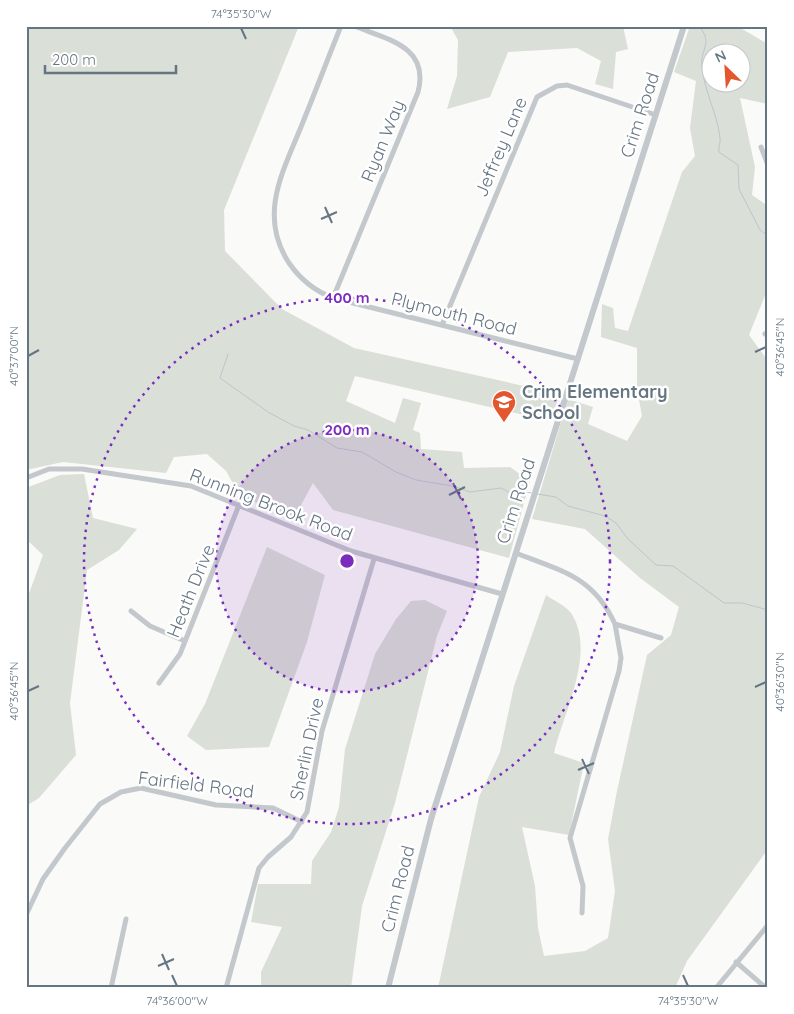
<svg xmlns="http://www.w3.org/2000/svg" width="794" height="1014" font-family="Quicksand,sans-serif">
  <rect width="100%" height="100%" fill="#fafaf8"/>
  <path fill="#dadfd7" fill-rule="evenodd" d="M28,26H299L224,210L225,251L282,309L354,348L560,394L550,421L355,376L346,401L395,423L403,398L421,403L413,430L420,433L421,449L462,452L464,468L510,467L530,481L509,558L333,510L313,483L294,518L240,496L226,471L207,454L174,457L166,473L63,462L26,470V33Z
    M450,26H623L628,49L616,52L613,89L595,84L601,61L577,48L508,52L490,97L447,109L457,76L458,40Z
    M690,26H737L768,44V104L740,98L755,167L752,195L768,206V293H766L749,335L768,361V849L687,961L675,988H438L479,797L500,752L514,686L546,595C553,600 566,606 571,613C597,652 563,713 554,753L584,763L569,835L522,827L535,886L538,928L544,956L585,951L608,938L615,891L608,839L617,791L647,655L671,635L679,607L640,578L585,529L532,519L568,399L593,407L588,424L627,441L642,416L637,389V348L601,337L602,304L613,308L615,328L628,331L682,172L695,156L690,128L696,81L674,72ZM712,52H742V82H712Z
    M84,474L93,518L137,529L119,550L87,570L70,703L76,755L39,798L26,806V602L43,555L26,539V488L60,475Z
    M267,547L325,575L307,642L269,747L206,750L187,736L205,704Z
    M425,600L447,611L437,636L395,803L362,906L351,988H261V972L282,927L251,922L258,884H311L312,861L331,832L339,807L345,749L375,654L396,619L411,601Z"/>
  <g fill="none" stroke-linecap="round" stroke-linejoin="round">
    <path stroke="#bbc7cb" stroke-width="1" d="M699,26C714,44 700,48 702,66C704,91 717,113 720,137C721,143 718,146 719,152L738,165L739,189L760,230L768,236
      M228,354L220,378L268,412L294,426L308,430L337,448L362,452L396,472L416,480L453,486L470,492L501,488L511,493L521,491L531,493
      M537,494L556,497L568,506L605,516L616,523L628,539L656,565L673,566L724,603H742L768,610"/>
    <path stroke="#c3c8cc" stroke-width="5" d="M341,26C328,58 316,90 303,122C284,170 257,214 289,263C300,279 315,291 333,298L578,359
      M761,147L768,165
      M333,298L418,92C430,46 386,39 354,26
      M442,325L537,97L557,86L567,85L656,115
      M765,334L768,336
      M26,478L49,469H82L191,486L351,551L502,594
      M516,553C561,571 593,576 615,624L661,638
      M131,611L150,626L185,641
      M159,683L180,654L239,505
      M582,913L583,886L570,838L619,671L621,658L615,624
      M26,915L43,879L65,848L100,804L121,792L141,788L216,805L273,808L302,822
      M736,962L766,988
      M111,988L126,919
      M226,988L259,868L268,857L291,837L307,812L322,731L374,559
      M716,988L768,925"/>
    <path stroke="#c3c8cc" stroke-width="6" d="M388,988L431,819L684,26"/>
  </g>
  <path fill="none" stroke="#657683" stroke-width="2" d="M241,28L246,39M325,207L332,223M321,219L337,212M755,352L766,347M28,356L39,350M453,483L461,499M449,495L465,487M755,687L766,682M28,691L39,686M582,759L589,774M578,770L594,763M162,954L169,970M158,966L174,959M172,975L177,986M683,975L688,986"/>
  <circle cx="347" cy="561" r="131" fill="#7b2cbf" fill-opacity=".12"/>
  <g fill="none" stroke="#7b2cbf" stroke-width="2.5" stroke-dasharray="2.5 5">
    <circle cx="347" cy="561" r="131"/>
    <circle cx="347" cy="561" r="263"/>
  </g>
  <defs>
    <g id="school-pin" transform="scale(1.25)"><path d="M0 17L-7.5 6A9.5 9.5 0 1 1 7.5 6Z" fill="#e4572e" stroke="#fff"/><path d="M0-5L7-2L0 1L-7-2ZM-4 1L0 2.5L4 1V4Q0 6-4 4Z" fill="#fff"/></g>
  </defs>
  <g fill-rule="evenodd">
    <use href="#school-pin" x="504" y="402"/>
  </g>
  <g text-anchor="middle" stroke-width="5" stroke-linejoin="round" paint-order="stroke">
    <g font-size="18" fill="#657683" stroke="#fff">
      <text transform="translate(640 115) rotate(-72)" y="6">Crim Road</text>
      <text transform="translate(383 141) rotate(-68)" y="6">Ryan Way</text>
      <text transform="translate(501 147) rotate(-67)" y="6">Jeffrey Lane</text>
      <text transform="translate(454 314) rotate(14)" y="6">Plymouth Road</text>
      <text transform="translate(516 501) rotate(-72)" y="6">Crim Road</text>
      <text transform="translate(271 505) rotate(21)" y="6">Running Brook Road</text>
      <text transform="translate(191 591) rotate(-68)" y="6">Heath Drive</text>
      <text transform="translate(307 749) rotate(-78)" y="6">Sherlin Drive</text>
      <text transform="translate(196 785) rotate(7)" y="6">Fairfield Road</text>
      <text transform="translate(398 889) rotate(-76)" y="6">Crim Road</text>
    </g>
    <g font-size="18" font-weight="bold" fill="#657683" stroke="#fff" text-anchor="start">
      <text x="522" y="398">Crim Elementary<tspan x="522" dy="21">School</tspan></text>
    </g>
  </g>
  <circle cx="347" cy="561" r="8" fill="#7b2cbf" stroke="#fff" stroke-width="2.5"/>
  <g font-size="15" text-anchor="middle" font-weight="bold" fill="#7b2cbf" stroke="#fff" stroke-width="5" stroke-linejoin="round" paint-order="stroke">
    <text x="347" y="303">400 m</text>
    <text x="347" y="435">200 m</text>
  </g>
  <rect width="794" height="1014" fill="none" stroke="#ffffff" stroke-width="55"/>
  <g transform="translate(726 68) rotate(335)"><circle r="24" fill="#ffffff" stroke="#c1c8cd"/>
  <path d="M0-4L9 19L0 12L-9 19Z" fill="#e4572e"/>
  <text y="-8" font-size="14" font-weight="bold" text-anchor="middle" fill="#657683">N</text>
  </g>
  <path d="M45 65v8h131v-8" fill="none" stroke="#657683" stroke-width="2.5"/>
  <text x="52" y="65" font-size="15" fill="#657683" stroke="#ffffff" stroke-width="4" paint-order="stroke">200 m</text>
  <rect x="28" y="28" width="738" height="958" fill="none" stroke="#657683" stroke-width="2"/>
  <g font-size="12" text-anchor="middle" fill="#657683">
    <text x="241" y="18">74°35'30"W</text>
    <text transform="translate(780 347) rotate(-90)" y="4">40°36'45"N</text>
    <text transform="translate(14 356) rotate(-90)" y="4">40°37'00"N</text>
    <text transform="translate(780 682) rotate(-90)" y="4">40°36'30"N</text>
    <text transform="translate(14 691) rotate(-90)" y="4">40°36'45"N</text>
    <text x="177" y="1005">74°36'00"W</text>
    <text x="688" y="1005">74°35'30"W</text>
  </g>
</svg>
